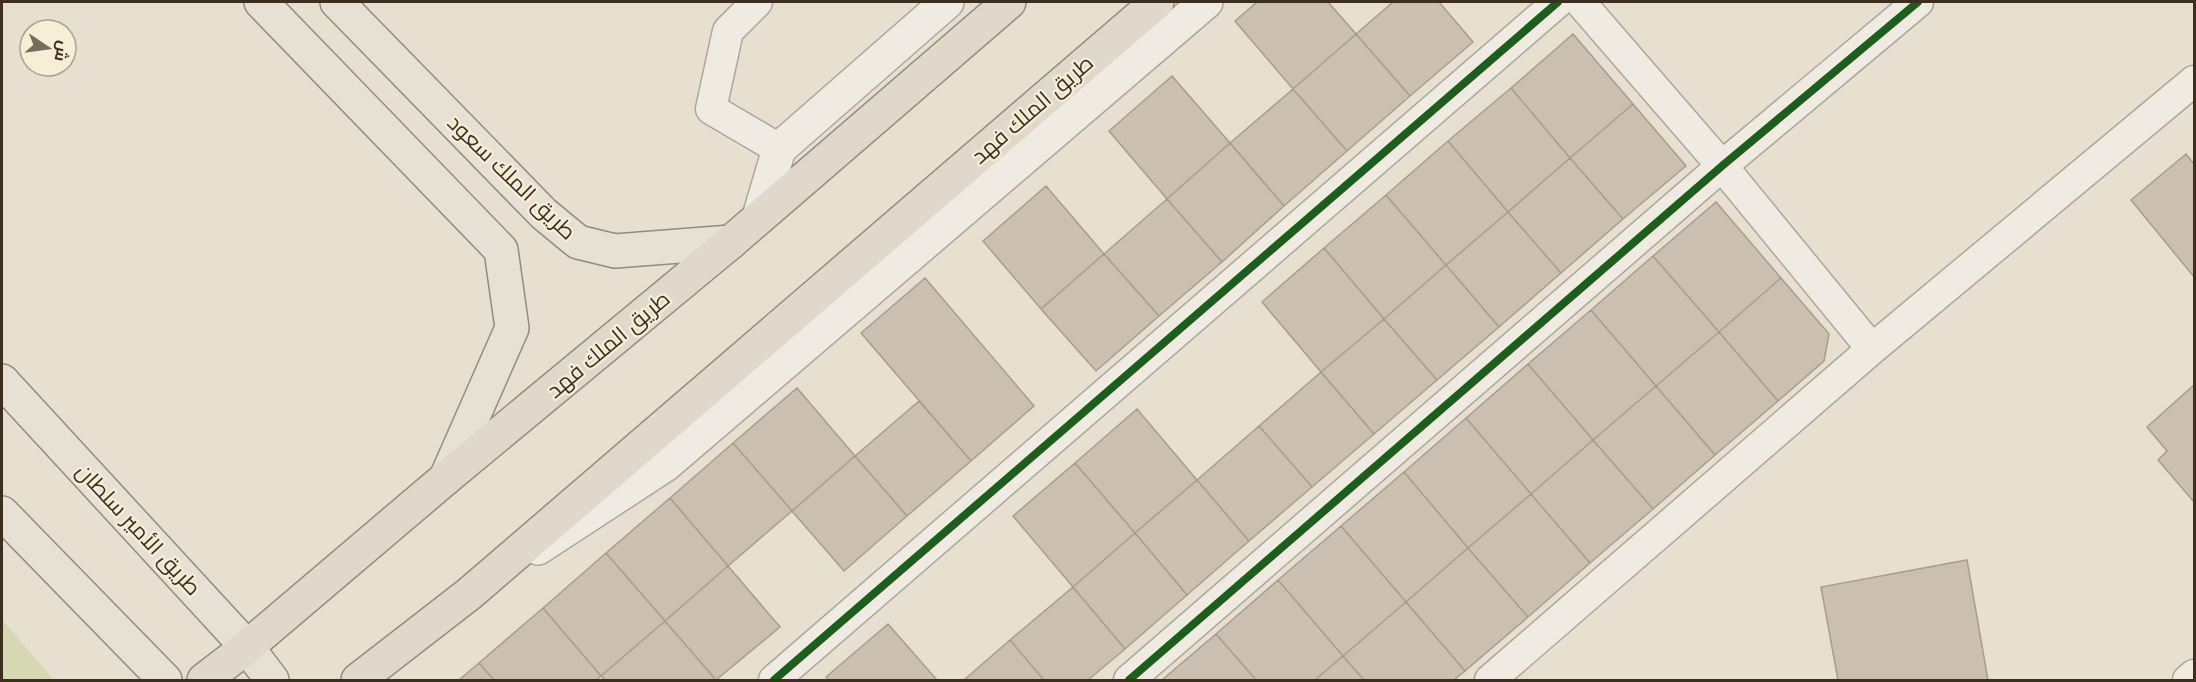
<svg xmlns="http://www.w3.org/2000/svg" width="2196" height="682" font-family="Spectral,Cairo,serif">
  <rect width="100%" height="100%" fill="#e7e0d1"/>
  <path fill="#d6d7b3" d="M2,620L54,680H2Z"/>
  <path fill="#cbbfb2" stroke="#a89c90" stroke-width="1.5" d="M1257,2H1328L1356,34L1293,89L1235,21Z
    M1393,2H1439L1473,42L1410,96L1356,34Z
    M1356,34L1410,96L1347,151L1293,89Z
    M1573,34L1633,104L1570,158L1511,88Z
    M1172,76L1230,143L1167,199L1109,131Z
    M1511,88L1570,158L1508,212L1448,141Z
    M1293,89L1347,151L1284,206L1230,143Z
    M1633,104L1686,166L1623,219L1570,158Z
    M1448,141L1508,212L1446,265L1386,195Z
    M1230,143L1284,206L1222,262L1167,199Z
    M2186,154L2194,164V277L2131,200Z
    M1570,158L1623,219L1561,273L1508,212Z
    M1046,186L1104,254L1041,309L983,241Z
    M1386,195L1446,265L1384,319L1324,248Z
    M1167,199L1222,262L1159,316L1104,254Z
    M1716,202L1781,278L1719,332L1653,256Z
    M1508,212L1561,273L1499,327L1446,265Z
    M1324,248L1384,319L1321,372L1262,302Z
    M1104,254L1159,316L1096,371L1041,309Z
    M1653,256L1719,332L1656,386L1591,310Z
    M1446,265L1499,327L1437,380L1384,319Z
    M925,278L1034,406L971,461L861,333Z
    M1781,278L1829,334L1824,361L1778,401L1719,332Z
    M1591,310L1656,386L1593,440L1528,364Z
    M1384,319L1437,380L1374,434L1321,372Z
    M1719,332L1778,401L1715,455L1656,386Z
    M1528,364L1593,440L1531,494L1466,418Z
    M1321,372L1374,434L1312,487L1259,426Z
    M2194,385V502L2158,460L2167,451L2147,427Z
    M1656,386L1715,455L1653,509L1593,440Z
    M797,388L855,456L792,511L733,443Z
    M919,401L971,461L907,516L855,456Z
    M1137,409L1197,480L1135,533L1075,463Z
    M1466,418L1531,494L1468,548L1404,472Z
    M1259,426L1312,487L1249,541L1197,480Z
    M1593,440L1653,509L1590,563L1531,494Z
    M733,443L792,511L728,566L670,498Z
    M855,456L907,516L844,571L792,511Z
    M1075,463L1135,533L1073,587L1013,516Z
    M1404,472L1468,548L1406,602L1341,526Z
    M1197,480L1249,541L1187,595L1135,533Z
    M1531,494L1590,563L1528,617L1468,548Z
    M670,498L728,566L665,621L606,553Z
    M1341,526L1406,602L1343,656L1278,580Z
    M1135,533L1187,595L1125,649L1073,587Z
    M1468,548L1528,617L1465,671L1406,602Z
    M606,553L665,621L601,676L543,608Z
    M1967,560L1988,680H1838L1821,587Z
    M728,566L780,627L716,680L665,621Z
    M1278,580L1343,656L1315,680H1256L1216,634Z
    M1073,587L1125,649L1088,680H1044L1010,640Z
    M1406,602L1465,671L1454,680H1364L1343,656Z
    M543,608L601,676L596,680H494L479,663Z
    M665,621L716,680H605L601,676Z
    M888,624L937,680H829L826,677Z
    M1216,634L1256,680H1162Z
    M1010,640L1044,680H964Z
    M1343,656L1364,680H1315Z
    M479,663L494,680H459Z"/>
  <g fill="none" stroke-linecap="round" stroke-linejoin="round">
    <g stroke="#ada599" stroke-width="33">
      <path id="minor" d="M757,2L728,31L711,109L779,149
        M1580,2L1722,166L1872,349
        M774,680L1558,2
        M1129,680L1722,166L1918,2
        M1490,680L1872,349L2194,81
        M2188,680L2194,675"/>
    </g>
    <g stroke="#ada599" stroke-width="36">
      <path id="tertiary" d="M759,217L779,149L947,2
        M538,548L665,465L1206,2"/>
    </g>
    <g stroke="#928b80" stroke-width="36">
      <path id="primary" d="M261,2L501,250L512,328L446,478
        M337,2L544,214L578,242L615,251L731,242
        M2,381L247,647L272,680
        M2,513L165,680"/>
    </g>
    <g stroke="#928b80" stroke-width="36">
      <path id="trunk" d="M204,680L247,647L446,478L731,242L1009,2
        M358,680L469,594L1157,2"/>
    </g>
    <use href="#minor" stroke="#efebe3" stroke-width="30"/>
    <use href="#tertiary" stroke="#efebe3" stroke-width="33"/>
    <use href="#primary" stroke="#e6e1d4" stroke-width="33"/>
    <use href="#trunk" stroke="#e0d9cb" stroke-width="33"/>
    <g stroke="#f7eed8" stroke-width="11">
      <path id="cycleway" d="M774,680L1558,2
        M1129,680L1722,166L1918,2"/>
    </g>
    <use href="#cycleway" stroke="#1b5e20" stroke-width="8"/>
  </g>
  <g text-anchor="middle" stroke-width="4.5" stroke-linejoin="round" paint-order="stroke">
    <g font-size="22" fill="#3d2e20" stroke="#f7eed8">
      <text transform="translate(1032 109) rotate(-41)" y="8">طريق الملك فهد</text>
      <text transform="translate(512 177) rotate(44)" y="8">طريق الملك سعود</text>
      <text transform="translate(608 344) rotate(-40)" y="8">طريق الملك فهد</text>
      <text transform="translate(139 529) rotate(47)" y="8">طريق الأمير سلطان</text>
    </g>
  </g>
  <rect width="2196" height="682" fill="none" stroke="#3d2e20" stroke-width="6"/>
  <g transform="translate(48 48) rotate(103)"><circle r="28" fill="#f7eed8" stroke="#ada18e" stroke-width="1.5"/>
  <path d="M0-4.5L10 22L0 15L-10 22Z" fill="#786c5e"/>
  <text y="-9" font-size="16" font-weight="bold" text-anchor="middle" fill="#3d2e20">ش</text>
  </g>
</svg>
